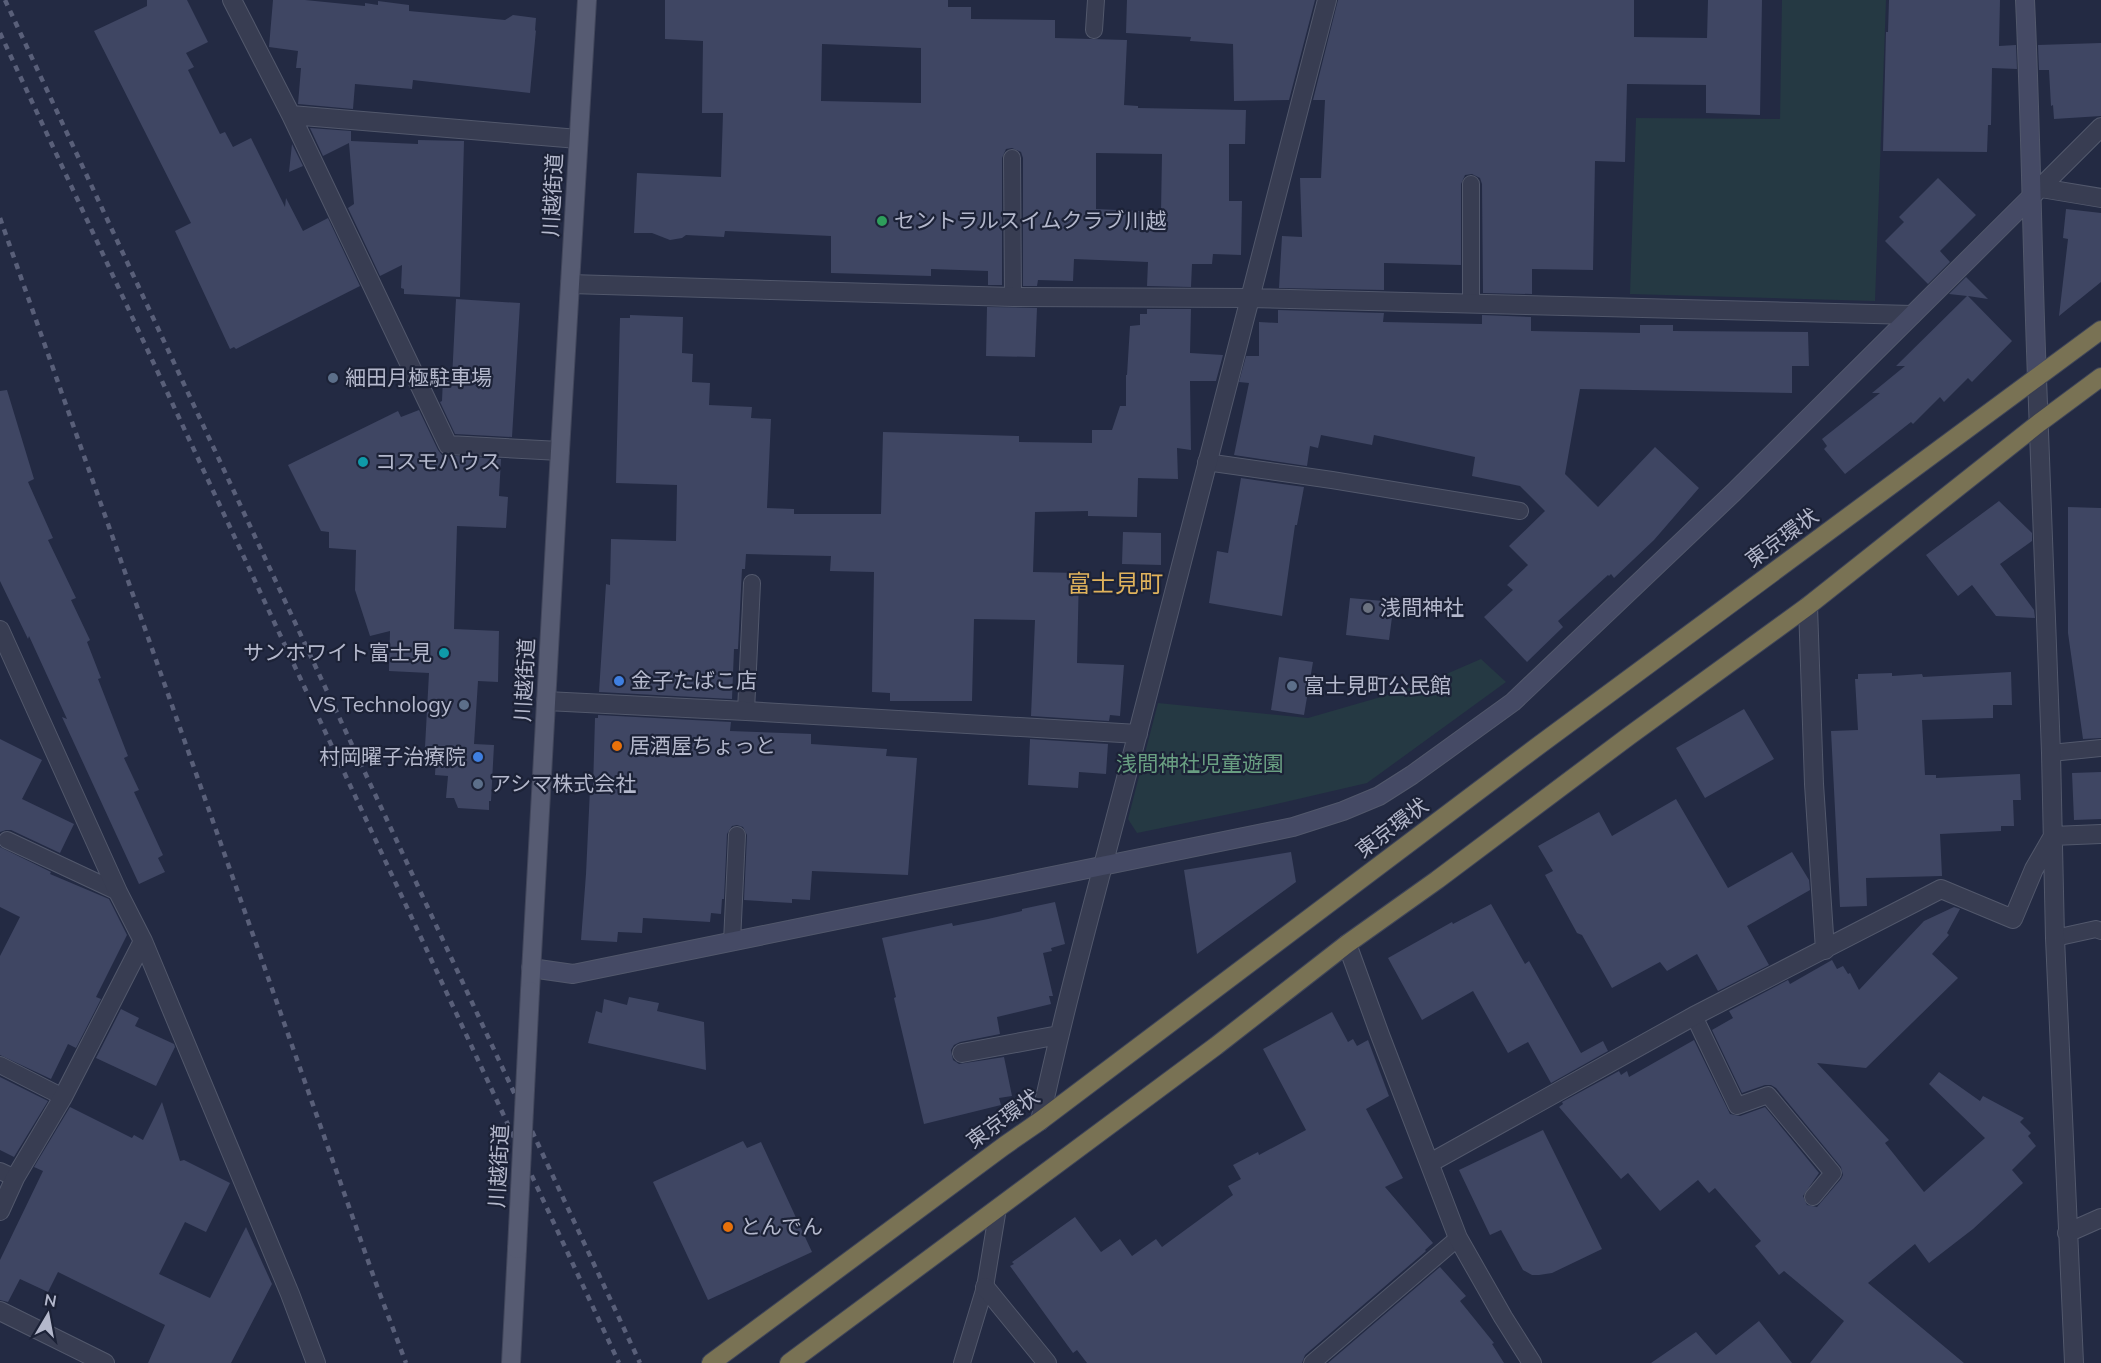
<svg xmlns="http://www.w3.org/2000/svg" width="2101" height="1363" font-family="Mulish,'Noto Sans JP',sans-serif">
  <rect width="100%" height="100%" fill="#232a43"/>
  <path fill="#253943" d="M1782,0H1886L1875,301L1630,294L1636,118L1780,119Z
    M1481,659L1506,682L1367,783L1259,808L1137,833L1128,819L1158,703L1308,718L1398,692L1437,678Z"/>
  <path fill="#3f4663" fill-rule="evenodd" d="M147,0H187L208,42L186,53L194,67L188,70L220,134L225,132L233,147L251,138L285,207L286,198L303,231L328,218L360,286L236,349L234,347L230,349L175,231L191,223L94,31L147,6Z
    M273,0H305L365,6V3L378,5V1L409,5V11L505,20L513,15L536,18L535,31L536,30L530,93L413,80L412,89L355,84L353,109L298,104L301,68H296L298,51L269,47Z
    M665,0H948V7H971V19L1055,20V38L1127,40L1124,105L1138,106V108L1246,110L1245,144H1229V201H1242L1241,255L1213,254L1212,264H1192L1191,287L1147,286L1148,262L1074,259L1073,281L1038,280L1037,286H1023V158L1021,152L1012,148L1006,149L1002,158V285H988V271L931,269V276L831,273V236L725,231L724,237L686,235L682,238L670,240L652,233H634L637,173L721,177L723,113H702L703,41L665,39ZM822,44L921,48V103L821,101ZM1096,153L1162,154L1161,212L1096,209Z
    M1127,0H1315L1289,100L1234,101L1233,44L1190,41L1191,37L1126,33Z
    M1338,0H1634V37L1707,38L1708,0H1762L1760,115L1706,113V85L1627,84L1625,162L1595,161L1593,270L1532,269V294L1483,293L1482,184L1480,178L1472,174L1465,175L1461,184V265L1384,263V290L1279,288L1282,236L1302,237L1300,178H1321L1325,100H1313Z
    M1889,0H2000L1999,46L2016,45L2017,69L1992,68L1991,125H1988L1987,152L1883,151L1886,32H1888Z
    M2101,43V116L2054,119L2053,105L2051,106L2049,70H2039L2038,45Z
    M310,128L351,131V141L418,144V140L464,141L460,297L404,294V289L401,288L402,265L380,276L348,208L354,204L349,143L323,156Z
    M292,144L303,166L289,172Z
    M1938,178L1976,215L1940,251L1950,262L1928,284L1885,241L1904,222L1899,217Z
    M2066,209L2101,213V282L2059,316L2068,239L2063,238Z
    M1966,277L1988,299L1968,296L2012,341L1972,382L1968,378L1944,402L1940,397L1913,424L1911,422L1845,474L1824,449L1827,446L1822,439L1880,393H1872L1905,366H1896L1967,296L1949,294Z
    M456,299L520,303L512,437L455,434L440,402L442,401L443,378L452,379Z
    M987,307L1037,308L1035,357L986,356Z
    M1147,309H1191L1190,353L1223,355L1216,381H1190L1191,450L1177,448L1178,479L1138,478L1137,517L1088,516V511L1035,512L1033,572L1079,573L1077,663L1124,665L1120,716L1110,715L1109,721L1031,716L1035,620L974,619L972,701H890V693L872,692L874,572L830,571L831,556L746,554L745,569H742L738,649H734L732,699L599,692L606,584L610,585L611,539L676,541L677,485L616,483L620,318H630V315L683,317L682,353L693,354L692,382L710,383L709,405L752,407L751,418L771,419L767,508L794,509V514H881L883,432L1019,436V442L1092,443V430H1112L1120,406H1126V375H1127L1130,326L1140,325V314H1147Z
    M1278,310L1384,313L1383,322L1482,324V315L1531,317V331L1640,333V325H1673V331L1808,332L1809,366H1792V393L1580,389L1565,474L1598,507L1655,447L1699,488L1654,540L1614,578L1611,574L1609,576L1608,575L1558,621L1563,627L1527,662L1484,617L1513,590L1507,585L1528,565L1509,546L1545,511L1520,486L1472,476L1475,457L1374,435L1372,445L1321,435L1318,448L1310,446L1307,466L1234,455L1249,383L1239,382L1246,356H1259V322L1278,323Z
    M7,390L34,479L28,482L53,538L48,540L76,598L71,600L90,640L87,642L101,678L98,679L128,756L124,758L139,790L134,792L163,855L158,858L165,872L139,884L62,717L67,719L29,636L28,639L0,581V391Z
    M419,410L438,450L442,455L501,459L499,496L508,497L506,528L457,526L454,629L499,631L498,682L478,681L474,744L494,745L491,801H489V810L458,808L454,798H446L448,776L435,775L436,756H429V747H425L429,673L389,671L390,631L370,636L355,590L356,550L329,548V532L321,531L288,465L398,411L401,417Z
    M1241,478L1304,487L1297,525H1295L1282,616L1209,603L1217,551L1228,553Z
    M1999,501L2032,533V541L2000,564L2034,610L2035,618L1996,616L1972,585L1958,596L1926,555Z
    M2068,507L2101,508V738L2083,739L2068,633Z
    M1123,532L1161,533V565L1122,564Z
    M1350,598L1394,602L1389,640L1346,635Z
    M1279,657L1313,662L1304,715L1271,710Z
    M2011,672L2012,705H1993V718L1922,720L1925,775H1936V778L2020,774L2021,800H2013L2014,826H2001V831L1940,834L1942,876L1866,878L1867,906L1840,907L1831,731L1858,730L1855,679H1858V674L1892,673V676L1922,674L1923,677Z
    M1744,709L1774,759L1705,798L1676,748Z
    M598,715L731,722L730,731L811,734V744L887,749L886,756L917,758L908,875L812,871L810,900L792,899V903L744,900L747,835L743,827L737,825L732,826L727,834L724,899H722L721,914L711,913L710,922L643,918L642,933L618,932L617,942L581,940L586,874L590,789H593L595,718H598Z
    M0,739L42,760L22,799L74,824L60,853L11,830H6L0,832Z
    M1030,739L1108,744L1106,774L1079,772L1078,788L1028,785Z
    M2101,772V819L2074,820L2072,773Z
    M1676,799L1728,888L1792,852L1809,880L1810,890L1747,926L1769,965L1718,991L1697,954L1667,971L1660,962L1612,988L1582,935L1577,933L1545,875L1553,871L1538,846L1599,812L1612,836Z
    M0,847L51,872L50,874L109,899L127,935L96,997L101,999L76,1048L68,1044L51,1079L0,1055V956L20,917L0,907Z
    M1291,852L1296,882L1197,954L1184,870Z
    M1055,902L1065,944L1051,948L1052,951L1043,953L1053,996H1049L1051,1004L997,1017L1000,1034L960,1042L954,1045L951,1050L953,1060L959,1064L1004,1057L1012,1096L999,1098L1001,1105L924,1124L894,998L896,997L882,938L952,923L953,926L988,919L1022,911V909Z
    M1491,904L1525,964L1529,961L1581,1053L1603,1041L1608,1051L1551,1083L1528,1042L1508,1053L1473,991L1422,1020L1388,958L1452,922L1453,924Z
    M1954,907L1960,909L1947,933L1949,935L1932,954L1958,978L1866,1068L1817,1063L1889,1140L1885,1143L1924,1192L1985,1138L1929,1084L1939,1072L1980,1101L1983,1096L2024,1118L2020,1122L2031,1133L2028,1136L2036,1146L2012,1170L2023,1183L1973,1229L1929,1263L1915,1244L1868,1283L1964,1363H1810L1844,1321L1784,1271L1779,1275L1755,1246L1761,1241L1715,1188L1709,1193L1698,1180L1660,1211L1628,1173L1621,1179L1559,1107L1563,1104L1562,1102L1619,1071L1621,1075L1627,1071L1629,1077L1694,1040L1730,1114L1740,1116L1765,1107L1819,1173L1803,1196L1807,1205L1817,1207L1841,1179L1843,1175L1841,1167L1776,1088L1771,1085H1765L1742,1093L1712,1030L1733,1018L1729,1011L1788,980L1790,984L1832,960L1837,969L1843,966L1848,974L1850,973L1859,990L1924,921Z
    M629,997L659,1003L657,1011L704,1022L706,1070L588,1043L596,1011L602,1013L604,999L627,1005Z
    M121,1009L139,1018L135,1026L174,1044L175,1047L156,1086L96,1058Z
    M1332,1012L1348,1042L1353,1039L1357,1046L1368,1040L1389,1096L1366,1109L1403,1178L1385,1187L1433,1243L1425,1250L1426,1251L1305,1355L1302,1363H1087L1077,1350L1073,1353L1010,1266L1014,1264L1012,1262L1075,1217L1101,1252L1120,1239L1132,1256L1156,1239L1162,1247L1233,1195L1228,1186L1241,1179L1233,1165L1258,1152L1259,1155L1306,1130L1263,1049Z
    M0,1077L48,1101L14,1157L0,1150Z
    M162,1102L180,1161L184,1160L230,1183L206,1232L185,1222L159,1274L210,1298L246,1227L272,1284L231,1363H148L165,1325L58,1272L48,1292L20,1279L8,1302L0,1300V1260L43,1171L34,1167L70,1107L132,1138L134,1135L143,1140Z
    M1543,1130L1602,1249L1552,1273L1539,1275H1532L1523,1270L1501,1230L1490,1235L1459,1170Z
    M743,1141L747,1148L761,1142L812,1252L708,1300L653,1182Z
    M1440,1267L1466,1296L1460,1301L1494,1343L1492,1344L1504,1363H1328Z
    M1759,1321L1792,1363H1651L1696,1332L1716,1355Z"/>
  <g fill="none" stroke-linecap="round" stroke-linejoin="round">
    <g stroke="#52586c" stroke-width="18">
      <path id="lane" d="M1094,30L1096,0
        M1012,158L1013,297
        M1471,184V304
        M1206,462L1332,480L1520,511
        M746,711L752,583
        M2051,753L2101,748
        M7,840L118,892
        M2055,938L2096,929L2101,931
        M732,942L737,835
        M1694,1016L1737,1106L1768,1095L1833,1173L1813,1197
        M0,1065L63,1097
        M0,1171L15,1178
        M962,1363L985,1287L998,1208
        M1312,1363L1458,1238"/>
    </g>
    <g stroke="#52586c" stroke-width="20">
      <path id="street" d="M232,0L291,115L448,445L560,451
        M291,115L578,139
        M2041,188L2101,198
        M2030,198L2101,127
        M570,284L1013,297L1248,298L1912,315
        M2037,378L2051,753L2055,938L2074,1363
        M1808,606L1814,784L1825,950
        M0,630L118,892L143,941L290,1294L316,1363
        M546,701L746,711L1138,734
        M1347,944L1380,1035L1458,1238L1503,1317L1532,1363
        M962,1053L1059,1035
        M1040,1121C1068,990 1105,861 1138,732C1200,488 1263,244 1327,0
        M1430,1163L1694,1016L1941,889L2013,919L2034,869L2053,836L2101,834
        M0,1211L15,1178L63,1097L143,941
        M2067,1233L2101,1218
        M985,1287L1047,1363
        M0,1311L105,1363"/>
    </g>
    <g stroke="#52586c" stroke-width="20">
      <path id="secondary" d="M2025,0C2031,126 2032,252 2037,378
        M531,968L573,974L1293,827L1343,811L1379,796L1412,775L1513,702L1734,492L2030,198"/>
    </g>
    <g stroke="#41465b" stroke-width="20">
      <path id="primary" d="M530,991L560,451L587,0
        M511,1363L517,1249"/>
    </g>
    <g stroke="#3f4559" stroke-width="20">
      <path id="highway" d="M711,1363L1004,1146L1040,1121L1538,746L2101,330
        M789,1363L1216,1046L1347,944L1437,880L1629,736L1808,606L2039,423L2101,377"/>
    </g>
    <use href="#lane" stroke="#383d52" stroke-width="16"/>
    <use href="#street" stroke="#383d52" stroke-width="18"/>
    <use href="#secondary" stroke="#454a65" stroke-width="18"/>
    <use href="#primary" stroke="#565b72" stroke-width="18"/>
    <use href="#highway" stroke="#797254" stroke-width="18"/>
    <path stroke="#595f79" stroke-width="4.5" stroke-dasharray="6 6" stroke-linecap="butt" d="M5,0L640,1363
      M0,33L619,1363
      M0,218L378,1289L406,1363"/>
    <g stroke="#41465b" stroke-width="20" stroke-linecap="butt">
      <path id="primary-bridge" d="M517,1249L530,991"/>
    </g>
    <use href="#primary-bridge" stroke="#565b72" stroke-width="18"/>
  </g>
  <circle fill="#2e9e5b" stroke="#1c2237" stroke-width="2" cx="882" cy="221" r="6"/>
  <g fill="#5c6f8a" stroke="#1c2237" stroke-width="2">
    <circle cx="333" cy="378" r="6"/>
    <circle cx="1292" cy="686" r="6"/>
    <circle cx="464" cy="705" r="6"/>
    <circle cx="478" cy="784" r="6"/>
  </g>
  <g fill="#0f9aa8" stroke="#1c2237" stroke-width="2">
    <circle cx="363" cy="462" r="6"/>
    <circle cx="444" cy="653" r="6"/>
  </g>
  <circle fill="#6b7280" stroke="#1c2237" stroke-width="2" cx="1368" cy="608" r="6"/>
  <g fill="#3f7fe0" stroke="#1c2237" stroke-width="2">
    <circle cx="619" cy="681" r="6"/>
    <circle cx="478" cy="757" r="6"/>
  </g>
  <g fill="#e8710a" stroke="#1c2237" stroke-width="2">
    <circle cx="617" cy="746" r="6"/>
    <circle cx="728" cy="1227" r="6"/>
  </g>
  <g text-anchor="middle" stroke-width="4.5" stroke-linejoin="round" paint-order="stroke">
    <g font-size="21" fill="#b4b8cc" stroke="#1c2237">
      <text transform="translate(553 195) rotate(-87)" y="7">川越街道</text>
      <text transform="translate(1782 538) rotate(-36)" y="7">東京環状</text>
      <text transform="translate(525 680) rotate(-87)" y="7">川越街道</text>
      <text transform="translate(1392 828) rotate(-37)" y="7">東京環状</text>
      <text transform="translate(1003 1119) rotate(-36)" y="7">東京環状</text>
      <text transform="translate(499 1166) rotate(-87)" y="7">川越街道</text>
    </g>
    <g font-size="21" fill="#b4b8cc" stroke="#1c2237" text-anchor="start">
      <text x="894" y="228">セントラルスイムクラブ川越</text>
      <text x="345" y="385">細田月極駐車場</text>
      <text x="375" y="469">コスモハウス</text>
      <text x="1380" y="615">浅間神社</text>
      <text x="432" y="660" text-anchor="end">サンホワイト富士見</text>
      <text x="631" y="688">金子たばこ店</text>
      <text x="1304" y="693">富士見町公民館</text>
      <text x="452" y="712" text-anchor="end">VS Technology</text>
      <text x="629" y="753">居酒屋ちょっと</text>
      <text x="466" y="764" text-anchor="end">村岡曜子治療院</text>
      <text x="490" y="791">アシマ株式会社</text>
      <text x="740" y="1234">とんでん</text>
    </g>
    <g font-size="21" fill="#699f82" stroke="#1c2237">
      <text x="1200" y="771">浅間神社児童遊園</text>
    </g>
    <g font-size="24" fill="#dfb25c" stroke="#1c2237">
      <text x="1115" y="592">富士見町</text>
    </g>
  </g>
  <g transform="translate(48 1315) rotate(10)" stroke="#1c2237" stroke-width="4.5" paint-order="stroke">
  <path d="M0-4.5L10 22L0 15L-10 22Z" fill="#b4b8cc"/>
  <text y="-9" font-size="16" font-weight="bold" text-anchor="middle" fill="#b4b8cc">N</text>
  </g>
</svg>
